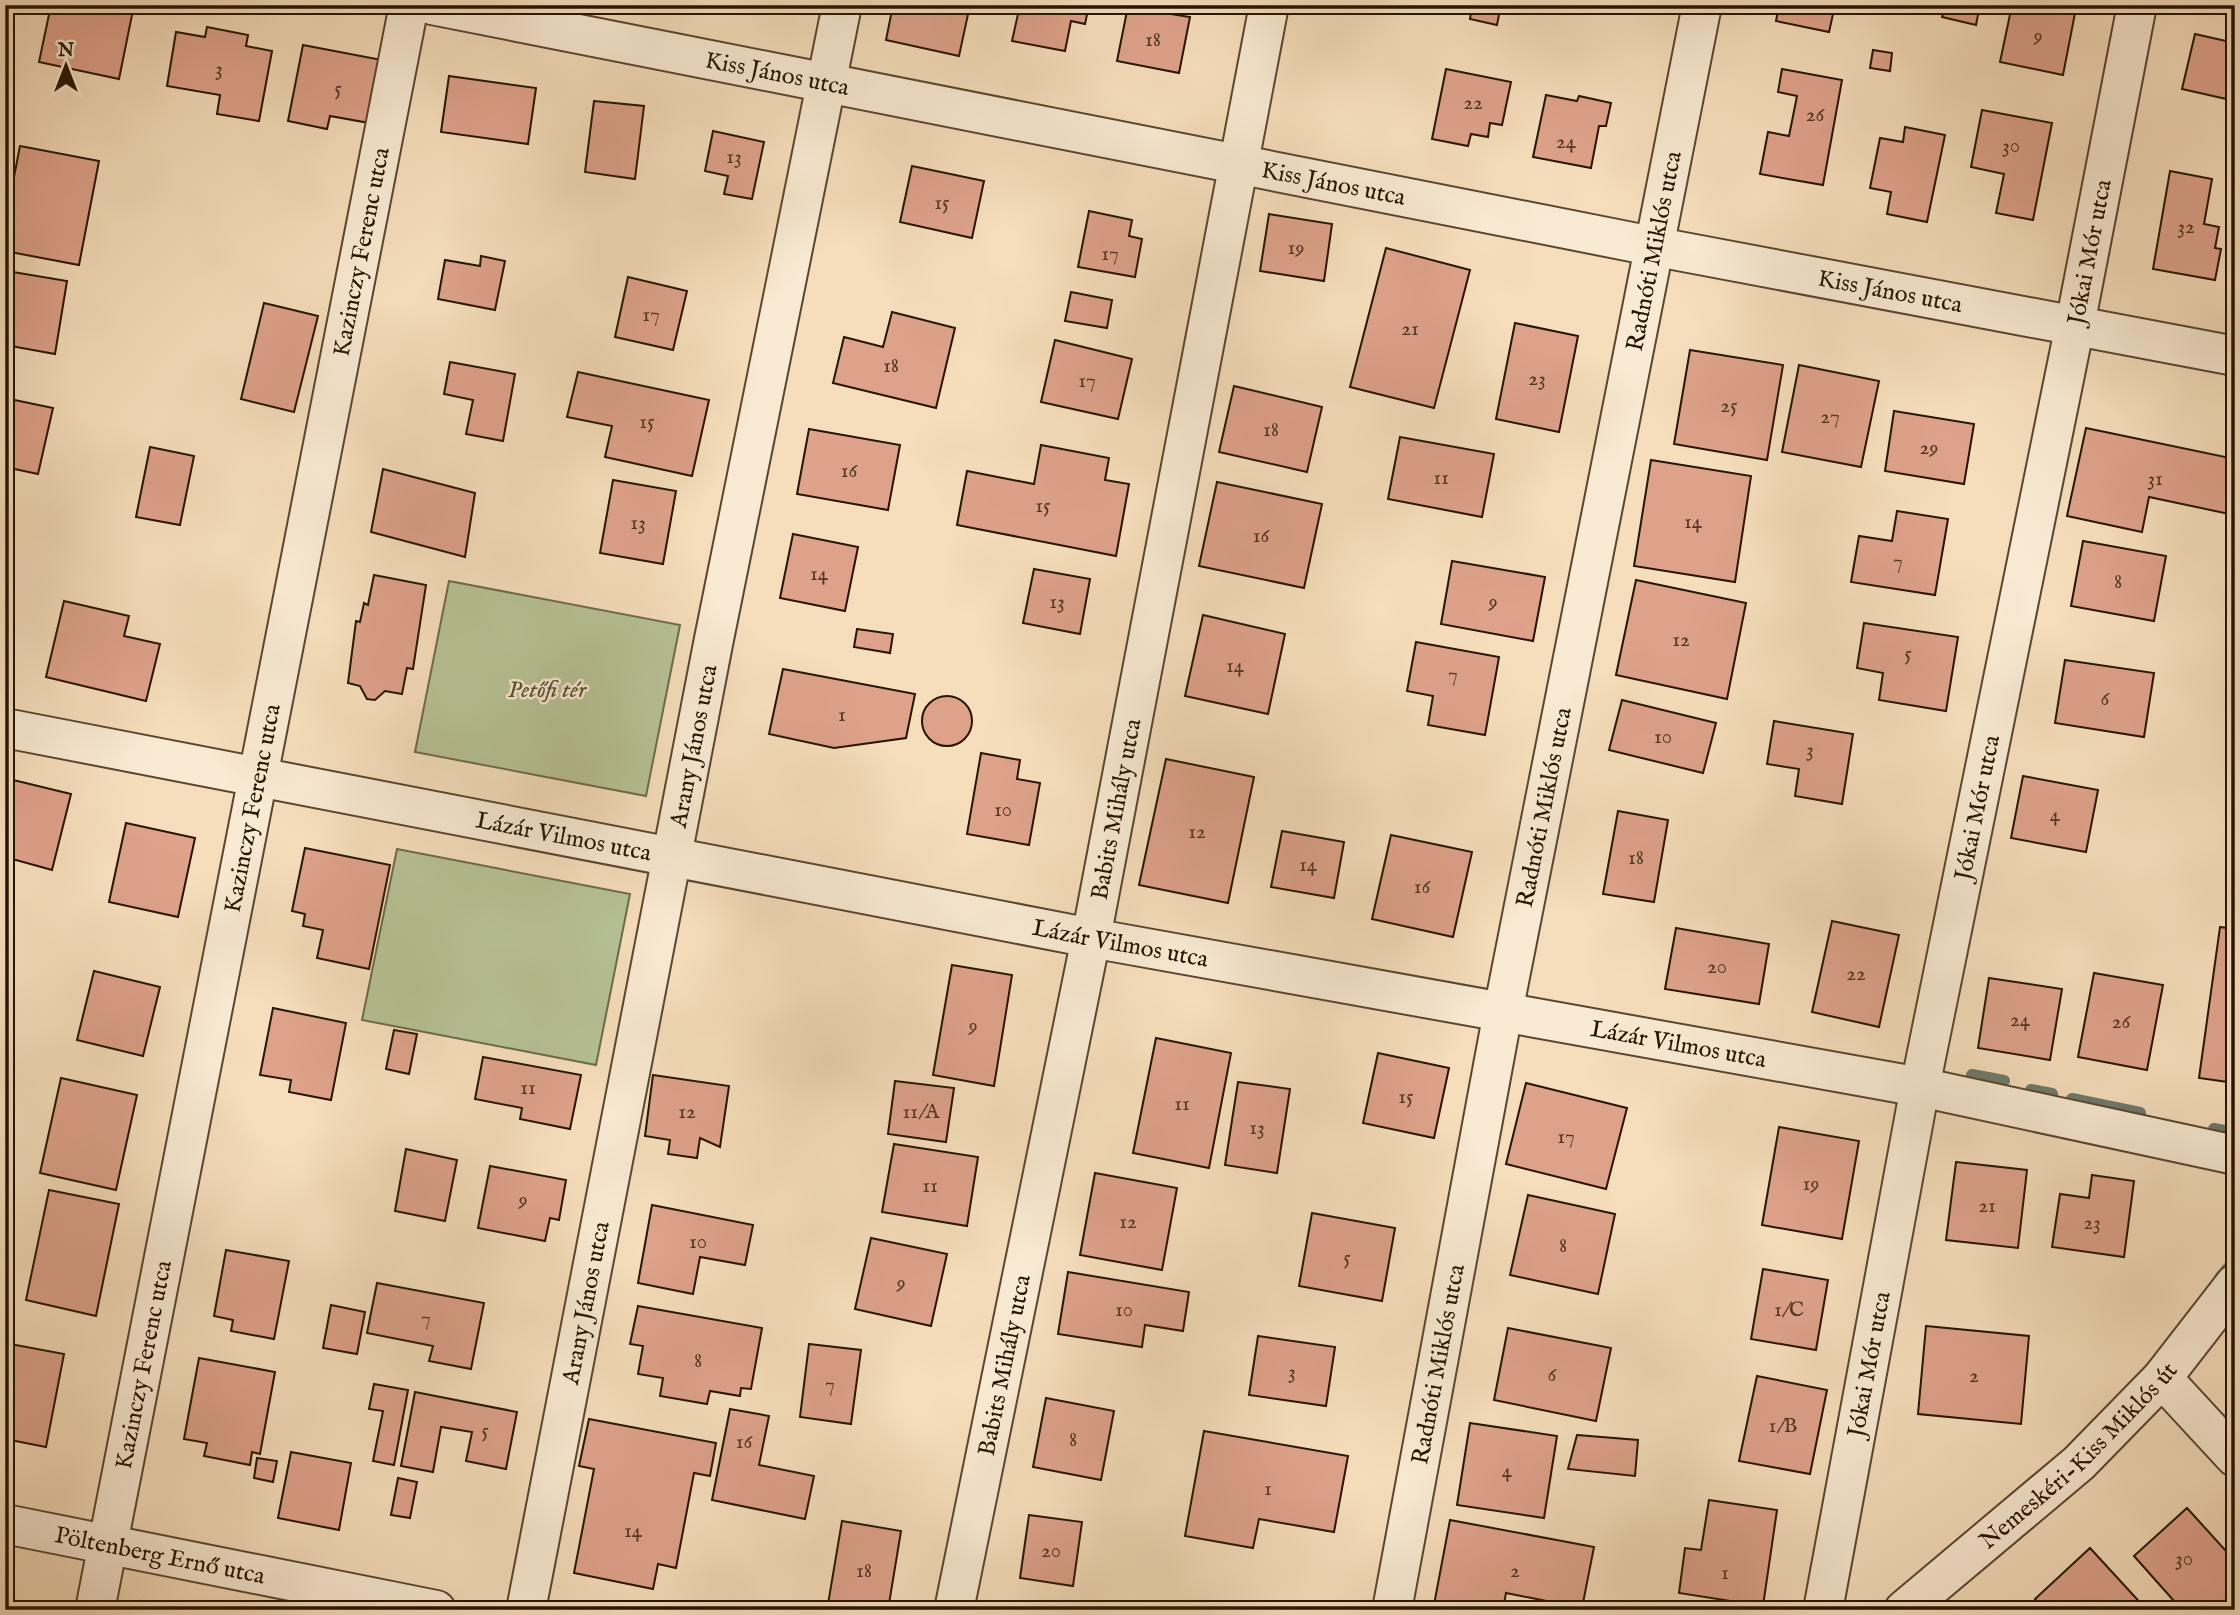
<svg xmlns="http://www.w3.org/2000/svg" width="2240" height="1615" font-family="'IM FELL English',serif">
  <rect width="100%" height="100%" fill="#f6debc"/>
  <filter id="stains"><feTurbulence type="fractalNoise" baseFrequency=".00286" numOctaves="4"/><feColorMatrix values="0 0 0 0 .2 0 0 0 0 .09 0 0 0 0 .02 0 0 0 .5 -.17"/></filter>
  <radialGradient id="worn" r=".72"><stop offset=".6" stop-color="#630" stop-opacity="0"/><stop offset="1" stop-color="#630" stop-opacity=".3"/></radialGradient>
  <path fill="#b7c295" stroke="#6e6b4a" stroke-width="2" d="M449,581L680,625L646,796L415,752Z
    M397,849L630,894L596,1065L362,1020Z"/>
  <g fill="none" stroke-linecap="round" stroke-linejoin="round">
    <path stroke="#6d796c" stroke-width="12" d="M1972,1075L2004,1081
      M2031,1090L2052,1094
      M2072,1099L2140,1113
      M2214,1129L2235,1133
      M2220,1278L2235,1260"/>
  </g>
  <path fill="#dea28b" stroke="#261400" stroke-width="2" d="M51,5H134L119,79L39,62Z
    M751,5H773L772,12L751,8Z
    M893,5H970L959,56L886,40Z
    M1020,5H1089L1085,24L1071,21L1065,51L1012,41Z
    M1138,5H1159L1158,12L1190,17L1179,73L1117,61L1128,6L1138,8Z
    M1472,5H1501L1497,25L1470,19Z
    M1779,5H1835L1829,32L1776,21Z
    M1945,5H1980L1976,25L1942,17Z
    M2012,5L2076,8L2063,75L2000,62Z
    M207,27L248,35L246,46L272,51L259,121L217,114L220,95L167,86L176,32L205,37Z
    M2195,34L2235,43V101L2182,89Z
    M303,45L387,61L375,124L330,116L327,129L288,121Z
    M1873,50L1892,53L1890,71L1870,68Z
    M1446,69L1511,82L1502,125L1490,123L1488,137L1471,134L1468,146L1432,139Z
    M1782,69L1842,80L1823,185L1760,174L1768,132L1789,136L1797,96L1778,92Z
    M449,76L536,88L528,144L441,132Z
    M1546,95L1577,101L1579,96L1611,103L1606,126H1599L1591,168L1533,157Z
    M594,101L644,106L635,179L585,172Z
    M1982,110L2052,123L2033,220L1996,213L2004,174L1971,167Z
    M1905,127L1945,135L1927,222L1887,214L1891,192L1870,188L1880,138L1903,142Z
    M713,131L764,142L752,199L724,194L728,176L705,171Z
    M20,146L99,161L79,265L5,251V223Z
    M912,166L984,181L972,238L900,222Z
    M2170,171L2212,179L2204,224L2219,227L2215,248L2221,249L2215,280L2153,269Z
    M1089,211L1132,220L1129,236L1142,239L1135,277L1078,267Z
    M1269,214L1332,224L1324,281L1260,271Z
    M1386,248L1470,270L1434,408L1350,387Z
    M481,256L505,261L495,310L438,299L445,260L480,266Z
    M7,271L67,281L55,354L5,345Z
    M628,277L687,291L673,350L615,337Z
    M1071,292L1112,300L1107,328L1065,321Z
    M264,303L318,316L294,412L241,399Z
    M892,312L955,328L936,408L833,383L844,337L883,347Z
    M1515,323L1578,336L1559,432L1496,419Z
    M1055,340L1132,359L1118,419L1041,402Z
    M1690,350L1783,365L1767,460L1674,444Z
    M450,362L515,374L503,441L466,434L473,400L444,394Z
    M1799,365L1879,381L1861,467L1782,452Z
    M578,372L709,400L692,476L605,457L612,426L567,417Z
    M1234,386L1322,407L1307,472L1219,452Z
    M5,398L53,408L38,474L5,467Z
    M1894,411L1974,424L1964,484L1885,471Z
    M2086,428L2235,459L2234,515L2149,497L2142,532L2067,516Z
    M809,429L900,445L888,510L797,494Z
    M1400,437L1494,454L1482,517L1388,499Z
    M1041,445L1109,458L1105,480L1129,484L1116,556L957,525L967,471L1034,484Z
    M150,447L194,456L180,525L136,517Z
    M1651,460L1751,476L1735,582L1634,566Z
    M383,469L475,493L465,557L371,532Z
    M613,480L676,491L663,564L600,553Z
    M1217,482L1322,504L1304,588L1199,566Z
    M1897,511L1948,519L1935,595L1851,582L1859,536L1892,541Z
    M793,534L858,547L845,611L780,598Z
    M2083,541L2166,556L2154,621L2071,606Z
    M1452,561L1545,577L1533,641L1441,624Z
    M1034,569L1090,579L1080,634L1023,623Z
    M374,575L426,585L413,669L407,668L402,694L385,691L375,700L367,699L360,686L348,683L356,621L360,622L364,603L368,605Z
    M1636,580L1746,603L1727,699L1616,675Z
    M64,601L129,616L124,636L160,644L146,701L46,677Z
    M1203,615L1285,634L1268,714L1185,696Z
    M1864,623L1958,637L1946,711L1879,700L1883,673L1857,668Z
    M857,629L893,634L890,653L854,647Z
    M1416,642L1499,657L1485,735L1428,725L1433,696L1407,691Z
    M2065,660L2154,673L2144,737L2055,723Z
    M783,669L915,694L906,738L834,748L769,734Z
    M922 721a25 25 0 1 1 50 0a25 25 0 1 1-50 0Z
    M1622,700L1716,723L1703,773L1609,750Z
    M1774,721L1853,734L1842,804L1795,796L1799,769L1767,764Z
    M981,753L1020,760L1017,779L1040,783L1029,845L967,834Z
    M1166,759L1254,777L1228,903L1139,885Z
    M2023,776L2098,790L2086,852L2011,838Z
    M5,778L71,794L52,870L5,857Z
    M1618,811L1668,820L1654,902L1603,894Z
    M126,823L195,838L178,917L109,902Z
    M1282,831L1344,842L1334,898L1271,887Z
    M1391,835L1472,852L1453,937L1372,919Z
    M305,848L390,865L369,969L317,958L323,930L303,926L305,914L292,911Z
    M1832,921L1899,935L1879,1027L1812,1012Z
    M2220,927L2235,929V1083L2199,1078Z
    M1676,928L1769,944L1759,1004L1665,989Z
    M952,965L1012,975L994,1086L933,1075Z
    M94,971L160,987L143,1056L77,1040Z
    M2094,973L2163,985L2147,1070L2078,1057Z
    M1989,978L2062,989L2050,1060L1978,1048Z
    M273,1008L346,1023L331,1100L289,1092L291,1080L260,1075Z
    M394,1030L417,1034L409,1074L386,1069Z
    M1156,1038L1231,1053L1209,1168L1133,1153Z
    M1378,1053L1449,1068L1434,1138L1363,1123Z
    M483,1057L581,1075L570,1129L520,1119L522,1108L475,1099Z
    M653,1075L729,1086L720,1147L700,1138L697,1158L668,1154L670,1140L645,1136Z
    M61,1078L137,1095L116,1190L40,1173Z
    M895,1081L954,1088L946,1142L888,1134Z
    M1238,1082L1290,1089L1277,1173L1225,1165Z
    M1526,1083L1627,1108L1606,1189L1506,1164Z
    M1779,1127L1859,1141L1842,1239L1762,1225Z
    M894,1144L978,1157L967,1226L882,1212Z
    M406,1149L457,1160L445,1221L395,1211Z
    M1956,1162L2027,1170L2018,1248L1946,1240Z
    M490,1166L566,1180L559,1220L550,1218L545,1241L478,1228Z
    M1095,1173L1177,1188L1162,1270L1080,1255Z
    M2092,1175L2134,1181L2124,1257L2052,1247L2060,1194L2089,1198Z
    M49,1190L119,1204L96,1316L26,1300Z
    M1528,1195L1615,1214L1598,1294L1510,1275Z
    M652,1205L753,1225L745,1265L700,1257L693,1294L638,1283Z
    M1312,1213L1395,1228L1382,1301L1299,1286Z
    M871,1238L947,1254L931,1326L855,1309Z
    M226,1250L289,1261L274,1339L231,1331L233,1320L214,1316Z
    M1763,1269L1828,1280L1816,1350L1751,1339Z
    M1068,1272L1189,1292L1183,1331L1145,1325L1142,1347L1058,1334Z
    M377,1283L484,1303L471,1369L429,1361L433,1346L367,1333Z
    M331,1305L365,1312L357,1354L323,1348Z
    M638,1306L762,1328L751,1389L741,1388L740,1396L710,1391L707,1404L660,1396L663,1378L638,1374L643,1346L630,1344Z
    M1926,1326L2029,1336L2021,1424L1918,1414Z
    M1508,1328L1611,1348L1596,1421L1494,1400Z
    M1258,1336L1335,1347L1326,1406L1249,1395Z
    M5,1343L64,1354L46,1447L5,1439Z
    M809,1344L861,1350L851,1424L800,1417Z
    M199,1358L275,1372L260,1454L252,1452L250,1465L204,1456L207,1443L184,1439Z
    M1757,1376L1827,1390L1810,1474L1739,1461Z
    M374,1384L408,1390L394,1465L373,1461L383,1411L369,1409Z
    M415,1392L517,1412L506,1469L466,1461L472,1432L441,1427L433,1472L401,1466Z
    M1046,1398L1114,1411L1101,1480L1033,1467Z
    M730,1409L769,1416L759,1465L814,1476L805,1519L712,1500Z
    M589,1419L716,1443L710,1476L694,1473L676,1568L658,1564L653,1589L574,1573L594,1469L579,1466Z
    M1470,1423L1557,1436L1544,1518L1457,1505Z
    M1204,1431L1348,1456L1334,1532L1259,1519L1253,1548L1185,1536Z
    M1577,1435L1638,1440L1635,1476L1568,1469Z
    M291,1452L351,1463L339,1530L278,1518Z
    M257,1458L277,1461L273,1482L254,1478Z
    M398,1478L417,1482L410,1518L391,1515Z
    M1709,1500L1777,1510L1763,1606L1679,1593L1685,1548L1701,1550Z
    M2187,1508L2235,1561V1610H2182L2134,1556Z
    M1029,1515L1082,1522L1073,1586L1020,1578Z
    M1450,1520L1594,1547L1582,1608L1506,1593L1503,1610H1433Z
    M842,1521L901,1531L888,1610H827Z
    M2090,1548L2147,1610H2045L2035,1599Z
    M140,1601L188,1610H138Z
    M5,1602L38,1608V1610H5Z"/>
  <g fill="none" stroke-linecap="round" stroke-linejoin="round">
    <g stroke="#5a462f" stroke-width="42">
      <g id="minor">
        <path id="s1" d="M432,5L1652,246L2235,356"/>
        <path id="s2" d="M5,728L1091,938L1920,1087L2235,1155"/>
        <path d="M2162,1378L2235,1457"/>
        <path id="s3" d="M5,1524L436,1610"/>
        <path id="s4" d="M95,1610L409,5"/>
        <path id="s5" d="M526,1610L713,644L842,5"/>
        <path id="s6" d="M954,1610L1091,938L1269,5"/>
        <path id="s7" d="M1392,1610L1503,1012L1702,5"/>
        <path id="s8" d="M1823,1610L1920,1087L2075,325L2137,5"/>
        <path id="s9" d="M1904,1610L2079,1463L2162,1378L2235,1284"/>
      </g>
    </g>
    <use href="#minor" stroke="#f9ead3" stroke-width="38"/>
  </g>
  <g text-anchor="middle" stroke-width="5" stroke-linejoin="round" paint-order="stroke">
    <g font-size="21" fill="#543823">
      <text x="2038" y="42">9</text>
      <text x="1153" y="46">18</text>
      <text x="219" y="75">3</text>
      <text x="338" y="95">5</text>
      <text x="1473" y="109">22</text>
      <text x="1815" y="121">26</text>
      <text x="1566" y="148">24</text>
      <text x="2011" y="152">30</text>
      <text x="734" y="163">13</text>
      <text x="942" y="209">15</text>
      <text x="2186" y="233">32</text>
      <text x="1296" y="254">19</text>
      <text x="1110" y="260">17</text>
      <text x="651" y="321">17</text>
      <text x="1410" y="335">21</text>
      <text x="891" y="372">18</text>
      <text x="1537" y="385">23</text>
      <text x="1087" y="387">17</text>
      <text x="1729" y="412">25</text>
      <text x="1830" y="423">27</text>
      <text x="647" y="428">15</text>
      <text x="1271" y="436">18</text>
      <text x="1929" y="454">29</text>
      <text x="849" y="477">16</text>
      <text x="1441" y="484">11</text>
      <text x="2155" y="485">31</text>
      <text x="1043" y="512">15</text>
      <text x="1693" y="528">14</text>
      <text x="638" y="529">13</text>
      <text x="1261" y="542">16</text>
      <text x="1898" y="568">7</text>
      <text x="819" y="580">14</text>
      <text x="2118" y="588">8</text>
      <text x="1057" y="608">13</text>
      <text x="1493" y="608">9</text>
      <text x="1681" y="646">12</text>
      <text x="1908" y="660">5</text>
      <text x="1235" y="672">14</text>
      <text x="1453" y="681">7</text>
      <text x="2105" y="705">6</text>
      <text x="842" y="721">1</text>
      <text x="1663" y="743">10</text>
      <text x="1810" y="756">3</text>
      <text x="1003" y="816">10</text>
      <text x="2055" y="821">4</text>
      <text x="1197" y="838">12</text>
      <text x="1636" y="864">18</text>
      <text x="1308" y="871">14</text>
      <text x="1422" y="893">16</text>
      <text x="1717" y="973">20</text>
      <text x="1856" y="980">22</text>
      <text x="2020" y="1026">24</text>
      <text x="2121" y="1028">26</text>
      <text x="973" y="1032">9</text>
      <text x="528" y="1094">11</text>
      <text x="1406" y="1103">15</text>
      <text x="1182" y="1110">11</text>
      <text x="687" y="1118">12</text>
      <text x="921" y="1118">11/A</text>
      <text x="1257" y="1134">13</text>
      <text x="1566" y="1143">17</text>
      <text x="1811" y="1190">19</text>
      <text x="930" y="1192">11</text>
      <text x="523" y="1206">9</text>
      <text x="1987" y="1212">21</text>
      <text x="1128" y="1228">12</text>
      <text x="2092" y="1229">23</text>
      <text x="698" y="1248">10</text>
      <text x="1563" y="1252">8</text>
      <text x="1347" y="1264">5</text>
      <text x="901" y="1289">9</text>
      <text x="1124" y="1316">10</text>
      <text x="1789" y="1316">1/C</text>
      <text x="426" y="1325">7</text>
      <text x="698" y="1367">8</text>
      <text x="1292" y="1378">3</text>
      <text x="1552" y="1381">6</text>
      <text x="1974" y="1382">2</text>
      <text x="830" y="1391">7</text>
      <text x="1783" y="1432">1/B</text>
      <text x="485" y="1437">5</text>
      <text x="1073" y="1446">8</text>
      <text x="744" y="1448">16</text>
      <text x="1507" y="1477">4</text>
      <text x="1268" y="1495">1</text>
      <text x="633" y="1537">14</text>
      <text x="1051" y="1557">20</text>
      <text x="2184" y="1565">30</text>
      <text x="864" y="1577">18</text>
      <text x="1515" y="1577">2</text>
      <text x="1725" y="1579">1</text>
    </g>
    <g font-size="24" fill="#261400" stroke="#f9ead3">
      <text dy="8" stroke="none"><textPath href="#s1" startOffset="352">Kiss János utca</textPath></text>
      <text dy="8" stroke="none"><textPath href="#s1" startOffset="919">Kiss János utca</textPath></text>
      <text dy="8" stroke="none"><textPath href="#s7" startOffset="1384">Radnóti Miklós utca</textPath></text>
      <text dy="8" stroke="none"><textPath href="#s4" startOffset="1384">Kazinczy Ferenc utca</textPath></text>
      <text dy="8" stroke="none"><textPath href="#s8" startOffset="1384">Jókai Mór utca</textPath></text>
      <text dy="8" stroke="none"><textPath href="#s1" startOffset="1486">Kiss János utca</textPath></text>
      <text dy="8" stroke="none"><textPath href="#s5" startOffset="880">Arany János utca</textPath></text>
      <text dy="8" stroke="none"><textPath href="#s4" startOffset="817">Kazinczy Ferenc utca</textPath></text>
      <text dy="8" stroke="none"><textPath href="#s7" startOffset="817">Radnóti Miklós utca</textPath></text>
      <text dy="8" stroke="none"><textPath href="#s8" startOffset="817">Jókai Mór utca</textPath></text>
      <text dy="8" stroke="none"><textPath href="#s6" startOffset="817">Babits Mihály utca</textPath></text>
      <text dy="8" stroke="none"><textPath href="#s2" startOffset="569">Lázár Vilmos utca</textPath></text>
      <text dy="8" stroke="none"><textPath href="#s2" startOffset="1136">Lázár Vilmos utca</textPath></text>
      <text dy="8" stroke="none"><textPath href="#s2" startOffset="1703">Lázár Vilmos utca</textPath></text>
      <text dy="8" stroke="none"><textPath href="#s5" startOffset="313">Arany János utca</textPath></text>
      <text dy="8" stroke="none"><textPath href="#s8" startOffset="250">Jókai Mór utca</textPath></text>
      <text dy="8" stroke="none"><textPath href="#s4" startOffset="250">Kazinczy Ferenc utca</textPath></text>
      <text dy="8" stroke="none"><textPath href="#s6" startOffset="250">Babits Mihály utca</textPath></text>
      <text dy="8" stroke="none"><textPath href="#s7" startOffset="250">Radnóti Miklós utca</textPath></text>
      <text dy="8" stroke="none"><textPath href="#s9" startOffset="233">Nemeskéri-Kiss Miklós út</textPath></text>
      <text dy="8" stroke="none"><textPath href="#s3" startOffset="158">Pöltenberg Ernő utca</textPath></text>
    </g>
    <g font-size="24" font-style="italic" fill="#595134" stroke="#f9ead3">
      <text x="547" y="697">Petőfi tér</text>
    </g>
  </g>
  <rect width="2240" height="1615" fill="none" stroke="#f6debc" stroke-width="28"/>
  <rect x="7" y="7" width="2226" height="1601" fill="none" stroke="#261400" stroke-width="3.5"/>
  <rect x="14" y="14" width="2212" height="1587" fill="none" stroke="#261400" stroke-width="2"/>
  <g transform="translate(66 66)" stroke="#f9ead3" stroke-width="5" paint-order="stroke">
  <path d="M0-5L12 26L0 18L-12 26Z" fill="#261400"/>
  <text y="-10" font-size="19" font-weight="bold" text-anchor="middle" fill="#261400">N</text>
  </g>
  <rect width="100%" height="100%" filter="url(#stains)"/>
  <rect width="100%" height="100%" fill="url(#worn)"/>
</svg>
